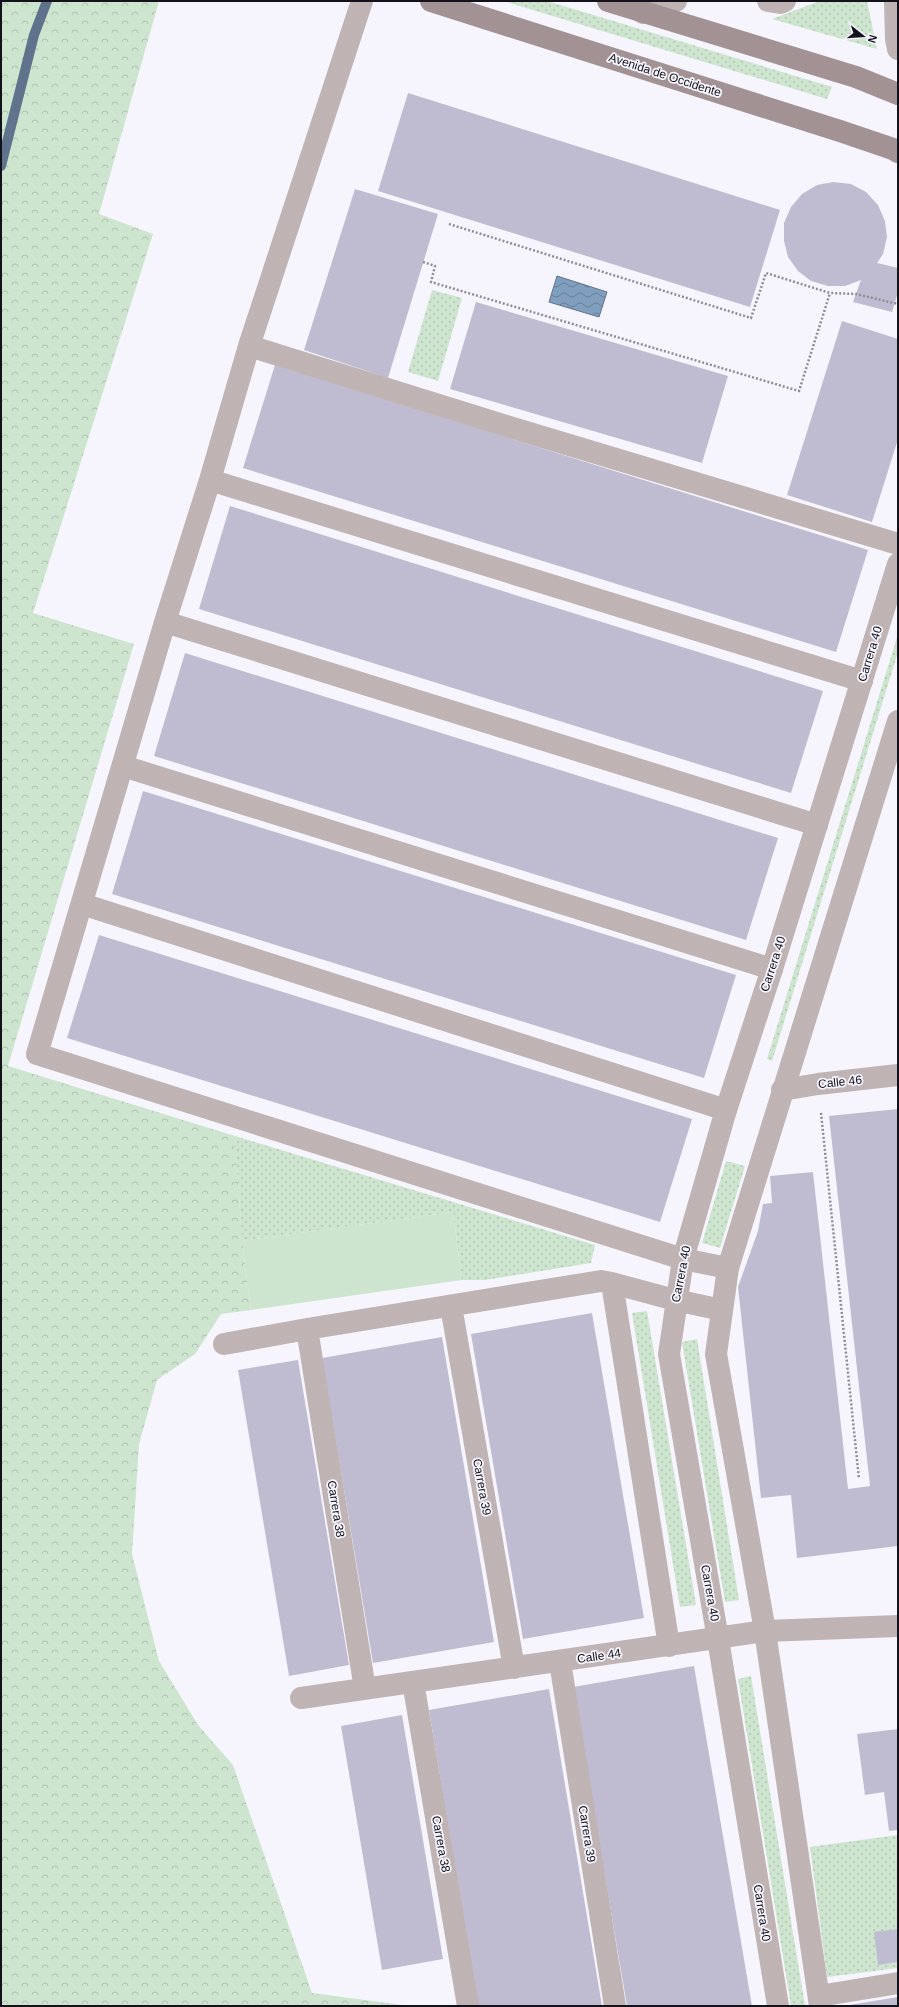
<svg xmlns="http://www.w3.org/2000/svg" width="899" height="2007" font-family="Arial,sans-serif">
  <defs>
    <pattern id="forest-crowns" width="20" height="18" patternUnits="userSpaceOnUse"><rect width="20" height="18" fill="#cde4ce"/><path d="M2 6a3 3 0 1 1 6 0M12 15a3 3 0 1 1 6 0" fill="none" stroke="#afc3b0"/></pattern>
    <pattern id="park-dots" width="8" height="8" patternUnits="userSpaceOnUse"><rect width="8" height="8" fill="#cde4ce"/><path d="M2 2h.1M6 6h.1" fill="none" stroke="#afc3b0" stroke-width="1.8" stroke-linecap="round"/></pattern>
    <pattern id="water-waves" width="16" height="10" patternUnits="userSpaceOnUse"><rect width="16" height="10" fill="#809ebd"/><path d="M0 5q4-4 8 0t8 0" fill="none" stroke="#687f99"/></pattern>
  </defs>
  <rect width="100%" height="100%" fill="#f6f5fe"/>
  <path fill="#cde4ce" d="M453,1212L462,1280L251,1310L242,1241Z"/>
  <path fill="url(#forest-crowns)" d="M1,1H159L99,214L153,234L33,613L134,644L8,1066L235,1136L242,1241L251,1310L221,1314L195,1354L157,1380L139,1444L132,1554L159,1661L198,1725L233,1765L312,1993L410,2006H1Z"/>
  <path fill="url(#park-dots)" d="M503,1H547L832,87L827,99Z
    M820,1H867L877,49L772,19Z
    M432,290L462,298L438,381L408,372Z
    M898,634V652L772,1061L767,1059Z
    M235,1136L595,1245L591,1263L485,1280H462L453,1212L242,1241Z
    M726,1161L745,1166L720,1248L702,1243Z
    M647,1311L696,1605L680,1607L632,1313Z
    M697,1339L739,1600L725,1602L682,1342Z
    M751,1676L805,2006H791L738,1679Z
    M898,1835V1968L827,1977L810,1847Z"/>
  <path fill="url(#water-waves)" stroke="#5f748c" d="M557,276L607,292L599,317L549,302Z"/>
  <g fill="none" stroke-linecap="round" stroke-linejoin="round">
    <path stroke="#5f748c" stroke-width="10" d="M1,166L34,35L47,1"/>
  </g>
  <path fill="#bfbcd1" d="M408,93L780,210L750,307L378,191Z
    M833,182L851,184L866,192L878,205L885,221L887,237L883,254L877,263L898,268V292L892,312L853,302L861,280L845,286H828L811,281L798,271L788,257L784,241V223L791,207L802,194L817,185Z
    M355,189L438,214L388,378L304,350Z
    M476,302L728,376L702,463L450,389Z
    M842,321L898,339V439L872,522L787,495Z
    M275,365L868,550L836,652L243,468Z
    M230,506L823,691L791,793L199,609Z
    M185,653L778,838L746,940L154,756Z
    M143,791L736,975L704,1078L112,894Z
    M99,935L692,1119L660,1222L67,1038Z
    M898,1109V1546L797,1558L791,1495L761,1498L738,1287L758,1231L763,1204L772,1203L770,1176L813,1172L848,1489L870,1486L829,1116Z
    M592,1313L644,1618L523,1639L471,1334Z
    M442,1337L494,1642L373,1663L322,1358Z
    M298,1360L349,1665L289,1676L238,1370Z
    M694,1666L752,2006H627L573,1687Z
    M549,1689L602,2006H478L429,1710Z
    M402,1715L443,1959L382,1970L341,1726Z
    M898,1729V1830L889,1831L884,1792L865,1795L857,1734Z
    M898,1929V1962L878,1965L874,1932Z
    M898,1997V2006H849V2005Z"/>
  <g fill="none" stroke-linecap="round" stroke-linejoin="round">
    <path stroke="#8e8d95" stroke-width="2.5" stroke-dasharray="2 2" stroke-linecap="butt" d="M449,224L751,318L766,273L830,293L856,294L898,304
      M423,262L435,266L431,282L799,391L830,293
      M821,1113L859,1479"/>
    <path stroke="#bfb3b4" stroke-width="22" d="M362,1L249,346L210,480L165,622L37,1054L683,1259L728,1268
      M768,1L780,3L785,1
      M895,1L896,39L898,49
      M643,13L676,1
      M249,346L500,424L898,544
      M210,480L862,681
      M165,622L817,825
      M123,766L772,969
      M82,904L726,1110
      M782,1090L818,1084L898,1075
      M612,1283L669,1646
      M451,1306L514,1668
      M307,1329L365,1689
      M224,1344L307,1329L601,1281L612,1283L675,1300L722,1310
      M560,1662L615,2006
      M413,1682L468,2006
      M301,1698L765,1631L898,1626
      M819,1996L898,1983"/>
    <path stroke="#bfb3b4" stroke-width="22" d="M778,2006L718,1639L669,1354L683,1259L726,1110L772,969L898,564
      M820,2006L765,1631L716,1354L728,1268L898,721"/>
    <path stroke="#a39294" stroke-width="22" d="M431,1L840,131L893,149L898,152
      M608,1L856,77L898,94"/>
  </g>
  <g text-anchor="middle" stroke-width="3.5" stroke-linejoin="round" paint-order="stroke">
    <g font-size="12" fill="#131119" stroke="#f6f5fe">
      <text transform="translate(665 75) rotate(18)" y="4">Avenida de Occidente</text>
      <text transform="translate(870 654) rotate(-73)" y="4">Carrera 40</text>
      <text transform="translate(773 964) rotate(-72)" y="4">Carrera 40</text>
      <text transform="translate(840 1082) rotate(-6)" y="4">Calle 46</text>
      <text transform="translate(681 1274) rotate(-79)" y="4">Carrera 40</text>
      <text transform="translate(482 1487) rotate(80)" y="4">Carrera 39</text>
      <text transform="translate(336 1509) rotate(81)" y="4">Carrera 38</text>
      <text transform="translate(710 1593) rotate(80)" y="4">Carrera 40</text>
      <text transform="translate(599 1656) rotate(-8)" y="4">Calle 44</text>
      <text transform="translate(587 1834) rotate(81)" y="4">Carrera 39</text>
      <text transform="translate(441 1844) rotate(80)" y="4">Carrera 38</text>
      <text transform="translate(762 1913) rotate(81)" y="4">Carrera 40</text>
    </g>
  </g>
  <rect width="899" height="2007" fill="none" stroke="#131119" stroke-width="4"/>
  <g transform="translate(863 36) rotate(107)" stroke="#f6f5fe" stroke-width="3" paint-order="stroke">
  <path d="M0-3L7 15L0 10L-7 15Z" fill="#131119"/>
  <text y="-6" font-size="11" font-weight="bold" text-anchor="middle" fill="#131119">N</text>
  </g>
</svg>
